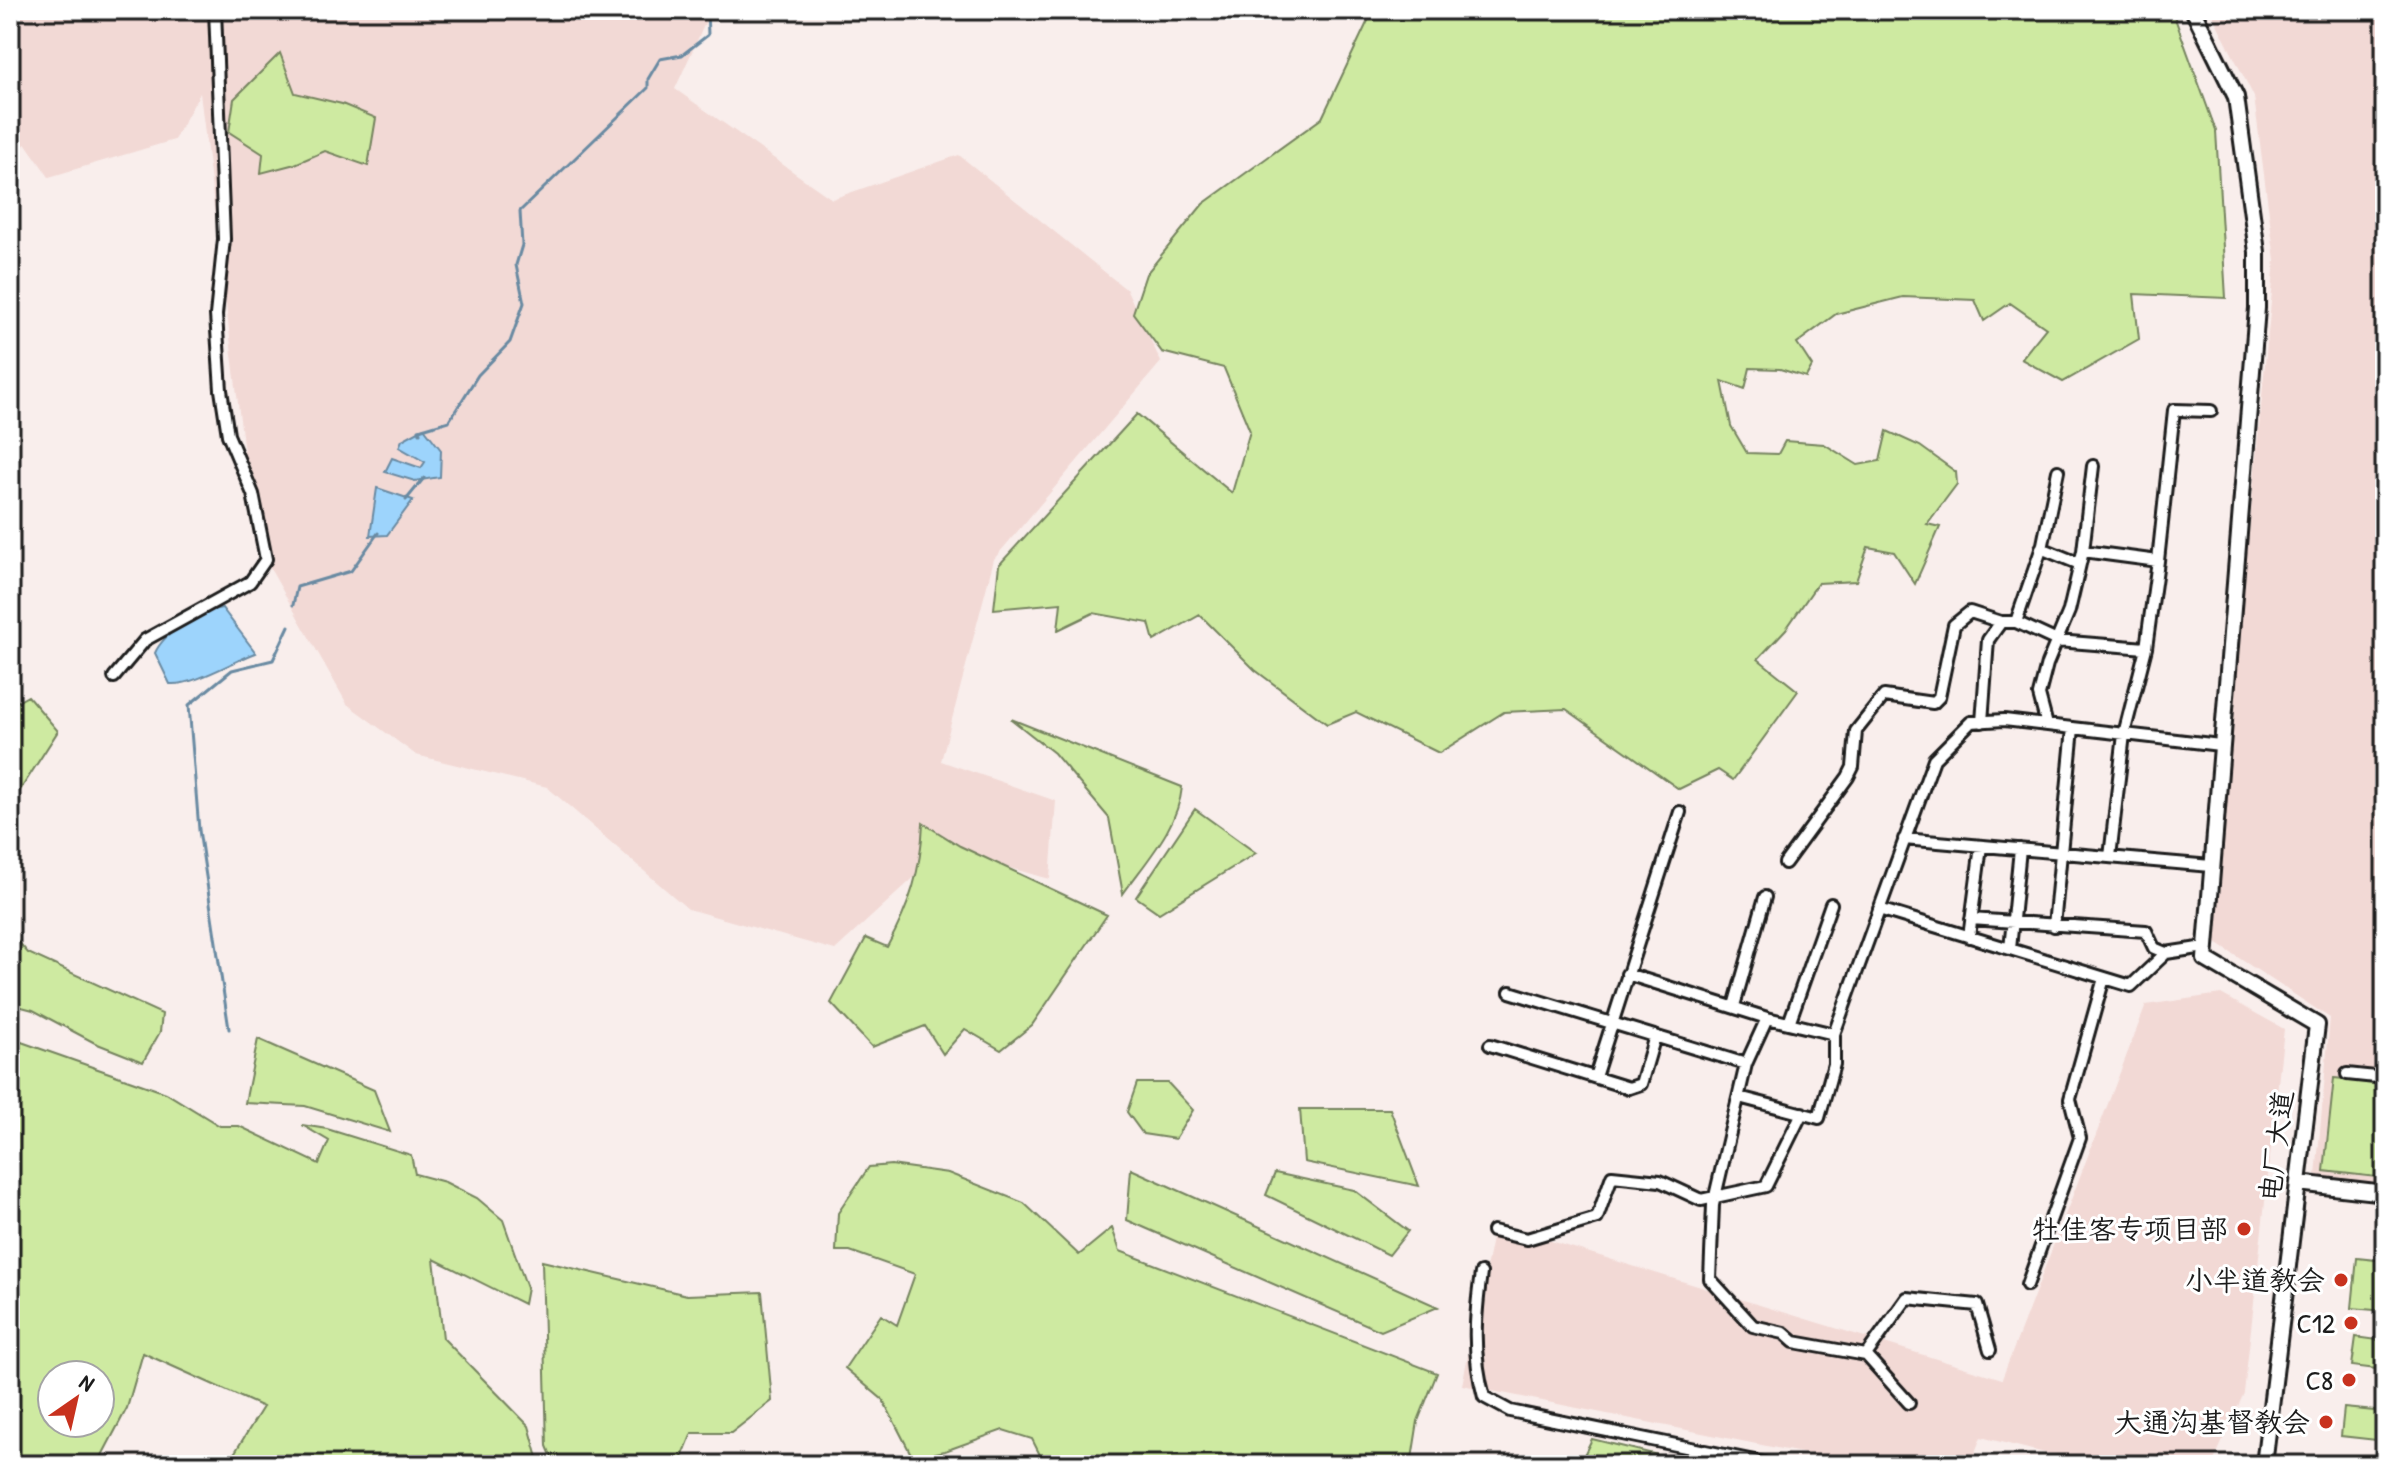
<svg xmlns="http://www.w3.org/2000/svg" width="2395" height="1475" font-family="'Patrick Hand','LXGW WenKai TC',sans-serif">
  <rect width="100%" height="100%" fill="#f9eeec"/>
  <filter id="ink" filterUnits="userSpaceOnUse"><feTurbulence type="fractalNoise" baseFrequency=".0125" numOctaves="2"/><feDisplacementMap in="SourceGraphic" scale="16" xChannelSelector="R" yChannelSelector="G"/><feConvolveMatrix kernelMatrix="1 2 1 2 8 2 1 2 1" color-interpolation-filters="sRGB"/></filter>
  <g filter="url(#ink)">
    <path fill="#f2d9d5" d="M10,10H711L675,89L832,199L959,155L1127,290L1161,362L994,559L941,761L1056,801L1050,879L944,850L835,950L688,909L547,787L416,755L347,704L255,542L200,93L174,140L49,177L26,144L10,155Z
      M2210,10H2385V1183L2316,1176L2330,1018L2210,939L2275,260L2254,97Z
      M2221,994L2284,1029L2244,1393L2212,1465H2092L1981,1437L1970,1465H1862L1462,1385L1495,1224L2002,1379L2146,1005Z"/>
    <path fill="#ceeaa1" stroke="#75835e" stroke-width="2" fill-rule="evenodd" d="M1373,10H2172L2216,131L2226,298L2134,294L2139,339L2063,382L2021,359L2046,328L2010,303L1984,321L1975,300L1903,297L1836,314L1797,343L1812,366L1806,377L1780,369L1750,368L1745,389L1722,381L1731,426L1747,453L1778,454L1785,441L1824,444L1858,465L1880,461L1887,431L1920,446L1956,472L1957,484L1927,524L1940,527L1915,584L1894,552L1868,547L1856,581L1818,583L1786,629L1758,659L1798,691L1733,780L1718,770L1679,789L1566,709L1504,712L1439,753L1356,712L1327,724L1255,670L1200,615L1154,641L1149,623L1093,613L1058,630L1061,603L994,609L999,565L1137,414L1232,493L1250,431L1224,368L1162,352L1133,313L1146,274L1203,204L1322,118Z
      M280,53L295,93L342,104L376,118L368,166L325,151L295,164L261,173L263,154L229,132L234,99Z
      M28,696L58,731L10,806V706Z
      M1011,719L1182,787C1178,828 1146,861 1123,894L1109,818L1054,753Z
      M1195,809L1256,853L1159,913L1136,897Z
      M923,823L960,846L1107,915L1032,1025L1001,1050L965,1029L943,1054L925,1026L872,1047L831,1003L866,938L887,947C910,905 921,871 923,823Z
      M10,932L28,953L162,1014L160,1032L143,1062L95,1043L33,1010L10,1004Z
      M10,1038L166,1093L220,1126H239L319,1164L329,1141L302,1125L327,1129L411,1155L415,1174L445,1182L477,1198L503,1220L527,1288L524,1304L434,1259L443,1338L529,1426L540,1465H227L263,1407L143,1353L127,1408L97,1465H10ZM100,1375V1423H52V1375Z
      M258,1039L374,1090L390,1132L305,1106L245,1103Z
      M2334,1078L2385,1083V1178L2324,1171Z
      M1137,1083H1168L1193,1110L1175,1139L1143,1134L1127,1112Z
      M1300,1109H1390L1419,1186L1304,1162Z
      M891,1165L948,1173L1024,1203L1079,1255L1112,1228L1120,1251L1437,1373L1418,1421L1411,1465H1045L1032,1439L1003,1430L945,1451L913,1458L883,1400L845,1368L881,1315L897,1325L915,1274L850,1251H836L838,1213L869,1167Z
      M1131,1169L1438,1307L1381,1331L1127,1220Z
      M1275,1173L1354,1190L1408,1231L1389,1255L1266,1195Z
      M2357,1258L2385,1261V1311L2352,1308Z
      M542,1261L687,1295L762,1292L772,1401L731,1433H692L679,1465H555L547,1446Z
      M2356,1337L2385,1341V1370L2352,1366Z
      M2344,1408L2385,1412V1441L2341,1436Z
      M1592,1439L1698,1465H1579Z"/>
    <path fill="#9dd4fc" stroke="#698aa2" stroke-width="2" d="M424,428L441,450L440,477L415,481L385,472L392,458L421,468L425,462L399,447L402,440Z
      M377,488L413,500L387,535L370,536Z
      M222,608L256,653C231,662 193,686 170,684L155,653C164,632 200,611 222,608Z"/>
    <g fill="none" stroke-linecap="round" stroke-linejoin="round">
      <path stroke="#698aa2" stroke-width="3" d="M420,433L419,430L449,421L478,375L510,342L524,303L516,265L522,245L520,211L648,88V79L660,59L682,55L708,35L707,10
        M406,500L424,478
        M293,605L297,587L351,571L378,533
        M229,1029L199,830L189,705L232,670L273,660L289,626"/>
      <g stroke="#1c1c1c" stroke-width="16">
        <path id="minor" d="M2041,548L2080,564
          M2083,551L2158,561L2174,410L2211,411
          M2016,622L2057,641L2146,648
          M114,677L145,640L250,582L266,559L253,494L228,435L221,390L216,315L224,239L215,10
          M1982,722L1988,640L2001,622H2016L2043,544L2058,471
          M2047,725L2039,695L2047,664L2069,611L2083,551L2093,466
          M1904,839L2211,866
          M2110,857L2124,734L2146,648L2158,561
          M1785,863L1848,777L1853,767L1856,731L1884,696L1933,703L1939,697L1954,625L1970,612L2001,622
          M1879,909L2131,986L2166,953L2205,947
          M1971,919L2146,931L2154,948L2166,953
          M2054,926L2073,728
          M1969,937L1981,846
          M2010,949L2020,849
          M1627,974L1767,1018
          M1510,992L1746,1064L1767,1018L1834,1034L1934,759L1971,722L2004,720L2220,745
          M1734,1006L1765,897
          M1789,1023L1831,904
          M1490,1045L1629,1088L1641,1084L1655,1036
          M1746,1064L1713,1205L1710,1279L1753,1326L1784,1333L1794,1342L1866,1355L1909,1403
          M2347,1074L2385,1078
          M1595,1077L1680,812
          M1739,1097L1819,1118L1834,1064V1034
          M1493,1231L1527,1239L1597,1218L1612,1176L1660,1181L1701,1200L1766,1186L1802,1113
          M1481,1273C1475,1316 1472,1354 1484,1397L1510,1411L1774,1465
          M2027,1285L2080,1138L2070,1099L2104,978
          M1866,1355L1907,1298L1977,1305L1990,1350"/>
      </g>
      <g stroke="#1c1c1c" stroke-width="20">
        <path id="tertiary" d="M2193,10L2236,97L2257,252V308L2205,959L2317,1025L2264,1465
          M2298,1183L2385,1193"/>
      </g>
      <use href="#minor" stroke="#fff" stroke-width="10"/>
      <use href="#tertiary" stroke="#fff" stroke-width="14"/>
    </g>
  </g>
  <g fill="#c8321e" stroke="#fff" stroke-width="3">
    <circle cx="2244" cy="1229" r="8"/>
    <circle cx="2341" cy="1280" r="8"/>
    <circle cx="2351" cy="1323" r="8"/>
    <circle cx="2349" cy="1380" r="8"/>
    <circle cx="2326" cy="1422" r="8"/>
  </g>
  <g text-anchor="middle" stroke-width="6" stroke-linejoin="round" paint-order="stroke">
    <g font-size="28" fill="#1c1c1c" stroke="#fff">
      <text transform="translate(2276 1146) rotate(-83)" y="10">电厂大道</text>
    </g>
    <g font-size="28" fill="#1c1c1c" stroke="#fff" text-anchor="end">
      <text x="2228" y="1239">牡佳客专项目部</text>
      <text x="2325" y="1290">小半道教会</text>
      <text x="2335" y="1333">C12</text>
      <text x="2333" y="1390">C8</text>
      <text x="2310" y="1432">大通沟基督教会</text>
    </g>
  </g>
  <rect width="2395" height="1475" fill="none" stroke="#fff" stroke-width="40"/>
  <rect x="20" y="20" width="2355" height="1435" fill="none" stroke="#1c1c1c" stroke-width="3" filter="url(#ink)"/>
  <g transform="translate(76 1399) rotate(34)"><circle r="38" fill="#ffffff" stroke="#a4a4a4" stroke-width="2"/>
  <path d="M0-6L14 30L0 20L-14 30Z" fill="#c8321e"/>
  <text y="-12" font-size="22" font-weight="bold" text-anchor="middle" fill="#1c1c1c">N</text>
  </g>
</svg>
